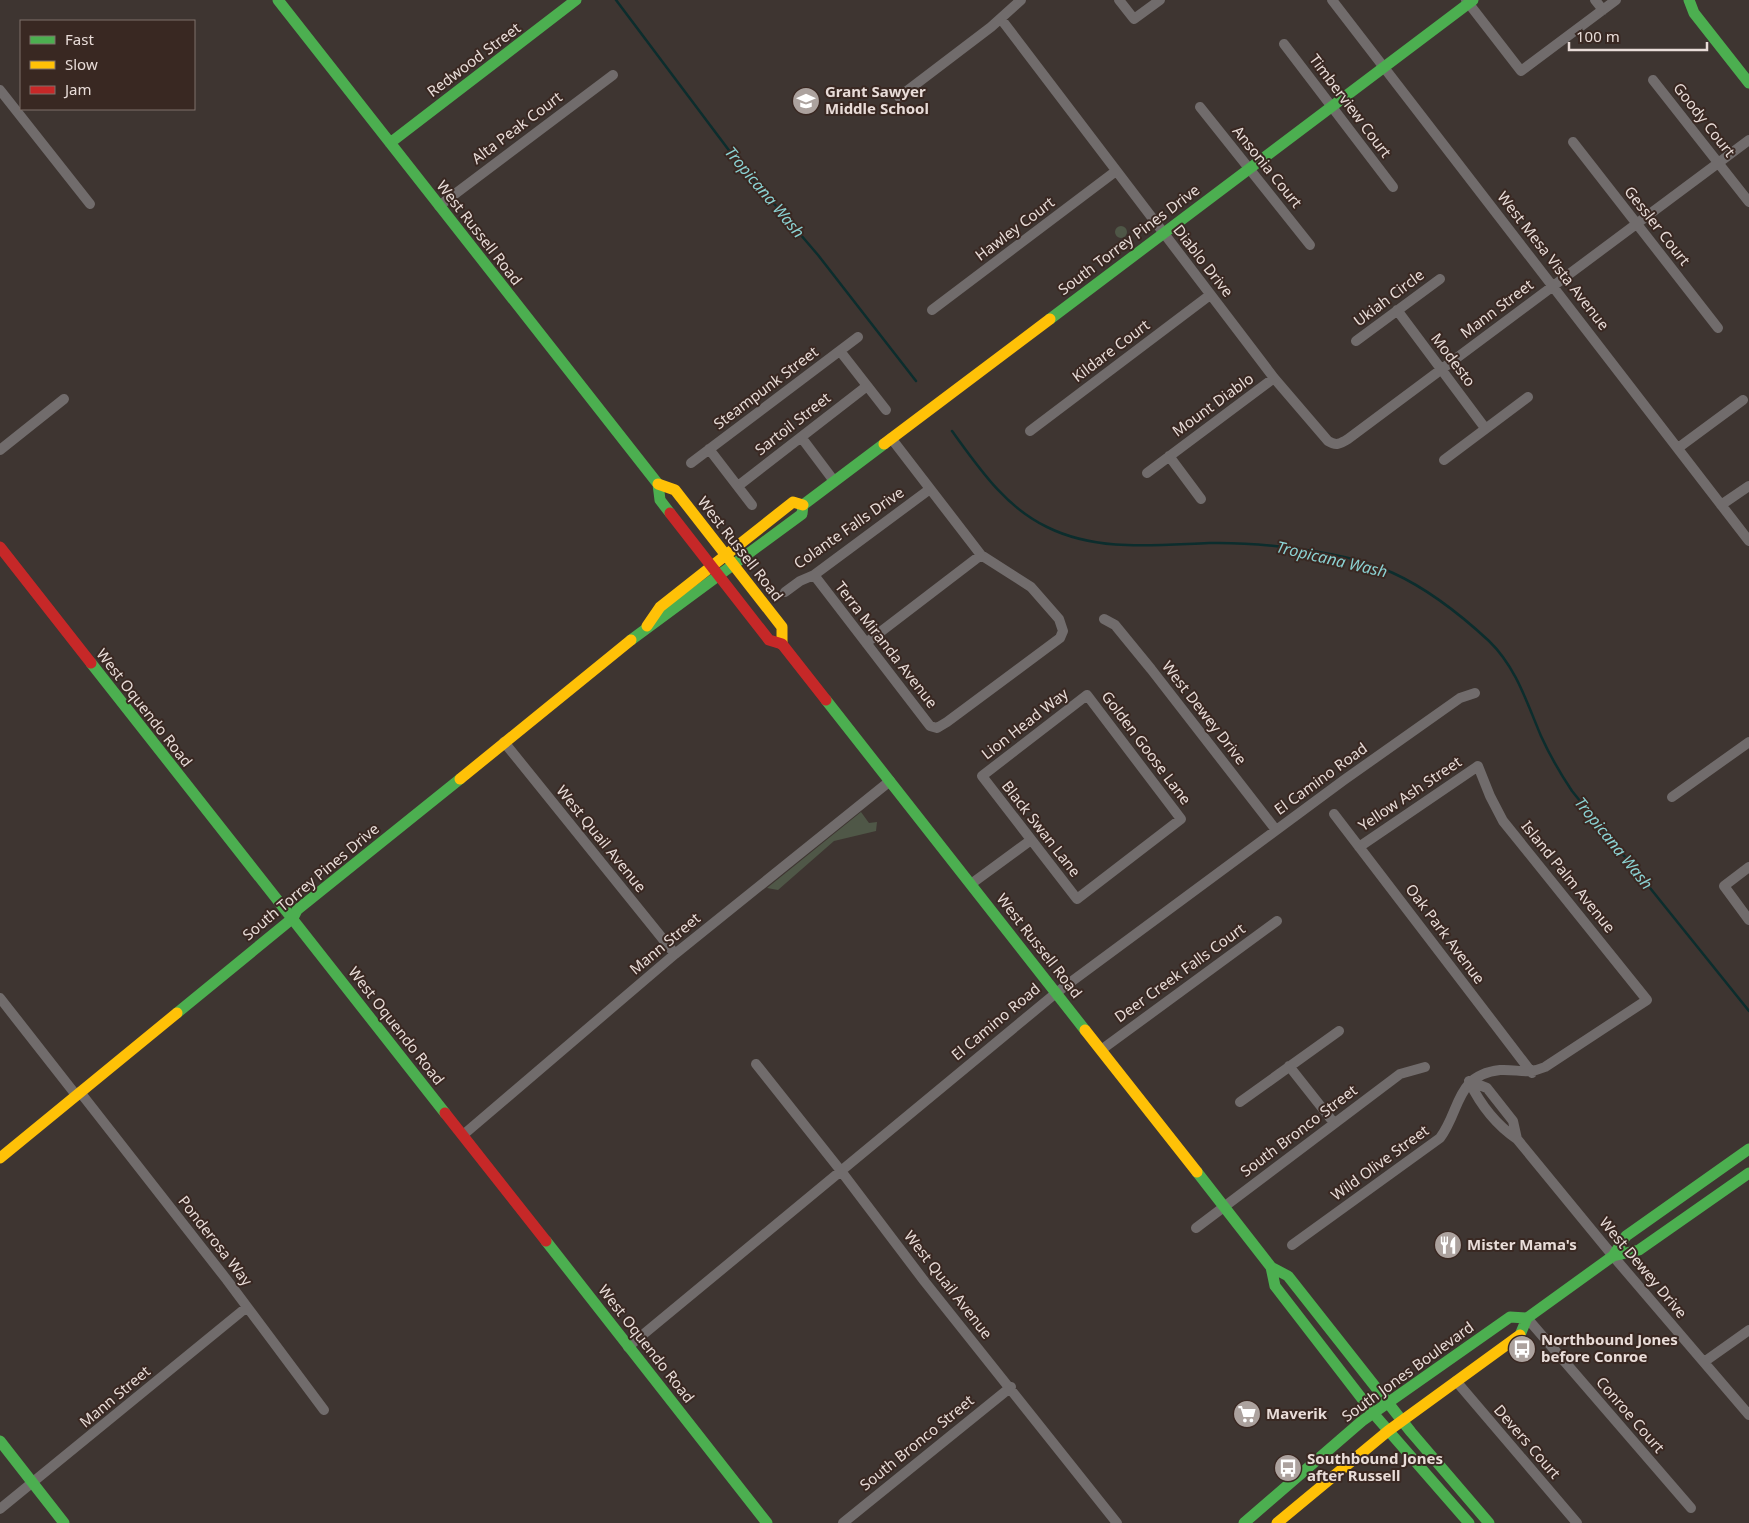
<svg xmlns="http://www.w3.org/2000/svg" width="1749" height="1523" font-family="'Noto Sans',sans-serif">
  <rect width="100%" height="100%" fill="#3e3531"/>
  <path fill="#4f5747" d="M1115 232a6 6 0 1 1 12 0a6 6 0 1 1-12 0Z
    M861,812L869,823L877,822L876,831L834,841L778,890L767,888Z"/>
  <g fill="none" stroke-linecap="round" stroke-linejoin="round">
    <path stroke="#0c2d2d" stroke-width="2.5" d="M616,0L734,157L818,255L916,381
      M952,431C979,468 1005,507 1047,527C1097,552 1155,545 1209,543C1260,542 1347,551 1393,573C1428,589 1461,615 1489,641C1516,667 1527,703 1541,736C1550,756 1560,773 1572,791L1749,1011"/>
    <path stroke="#716c6c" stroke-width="10" d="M1119,0L1134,19L1160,0
      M1332,0L1749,541
      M1466,0L1521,71L1616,0
      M1595,0L1603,10
      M1001,19L1274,378L1328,441C1336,446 1340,444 1348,439L1749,140
      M1284,44L1393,187
      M1653,80L1749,202
      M0,90L90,204
      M899,97L991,27L1021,0
      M1200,107L1310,245
      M1573,142L1718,328
      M439,206L613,75
      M932,310L1116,171
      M1397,310L1485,428
      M1356,341L1440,279
      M840,351L886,410
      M1030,431L1210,295
      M801,437L834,481
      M1678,448L1743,400
      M709,449L752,505
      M0,450L64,399
      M1169,456L1201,499
      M1444,460L1528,397
      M691,463L858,337
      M1147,473L1274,378
      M738,486L867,386
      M1721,505L1749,486
      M814,575L930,726L937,728L947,722L1060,638L1063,631L1059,619L1031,587L981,555L891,438
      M785,592L800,581L814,575L930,489
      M1104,619L1115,625L1151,669L1276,830
      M866,643L981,555
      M1087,695L1181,819L1077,899L982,776Z
      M504,742L675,954
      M1672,797L1749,742
      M1334,814L1532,1073
      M1749,867L1724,886L1749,920
      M971,884L1031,840
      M0,998L76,1095
      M1101,1050L1277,921
      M756,1064L841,1171L925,1282L1117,1523
      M1289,1066L1334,1123
      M1469,1081C1480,1104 1495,1124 1517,1139L1613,1256L1749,1415
      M1469,1081L1487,1088L1513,1121L1517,1139
      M80,1092L227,1280L324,1410
      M1240,1102L1339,1031
      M463,1135L675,954L890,781
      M1196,1228L1400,1074L1425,1067
      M1292,1245L1440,1138C1461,1110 1455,1075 1500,1070C1519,1069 1526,1075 1545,1067L1647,1000L1503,821L1490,796L1478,766L1359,847
      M1527,1318L1691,1508
      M628,1347L1056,993L1344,780L1460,698L1475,693
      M1704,1362L1749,1330
      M1456,1381L1577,1523
      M0,1509L247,1307
      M843,1523L1011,1387"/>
    <path stroke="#4caf50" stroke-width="11" d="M278,0L658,484L660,500L670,513
      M1689,0L1694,13L1749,83
      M390,143L576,0
      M1050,319L1473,0
      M631,640L802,514L803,505L884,444
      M91,663L445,1113
      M826,700L1085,1030
      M177,1013L293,918L297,910L460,779
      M1197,1172L1271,1267L1288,1276L1411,1432L1489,1523
      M546,1241L767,1523
      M1613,1256L1639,1250L1749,1173
      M1271,1267L1275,1286L1373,1413L1469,1523
      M1520,1335L1527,1318L1613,1256L1626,1236L1749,1149
      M0,1441L64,1523
      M1244,1523L1362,1421L1510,1317L1527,1318"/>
    <path stroke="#ffc107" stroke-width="11" d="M884,444L1050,319
      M658,484L675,490L782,627V644
      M647,626L660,607L793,502L803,505
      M460,779L631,640
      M1085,1030L1197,1172
      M0,1158L177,1013
      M1277,1523L1388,1431L1520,1335"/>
    <path stroke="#c62828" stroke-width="11" d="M670,513L769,640L782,644L826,700
      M0,547L91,663
      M445,1113L546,1241"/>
  </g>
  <defs>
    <g id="school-disc" transform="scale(1.4375)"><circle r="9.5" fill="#aca29e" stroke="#392822"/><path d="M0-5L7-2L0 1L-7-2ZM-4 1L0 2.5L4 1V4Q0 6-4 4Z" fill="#fff"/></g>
    <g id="restaurant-disc" transform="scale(1.4375)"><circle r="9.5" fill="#aca29e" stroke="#392822"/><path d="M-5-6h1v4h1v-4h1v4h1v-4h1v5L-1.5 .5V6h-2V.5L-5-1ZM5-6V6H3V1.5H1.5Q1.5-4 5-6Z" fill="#fff"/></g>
    <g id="bus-disc" transform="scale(1.4375)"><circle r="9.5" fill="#aca29e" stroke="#392822"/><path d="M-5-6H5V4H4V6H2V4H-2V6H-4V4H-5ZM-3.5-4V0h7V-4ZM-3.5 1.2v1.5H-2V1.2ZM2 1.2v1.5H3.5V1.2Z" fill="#fff"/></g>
    <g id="supermarket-disc" transform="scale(1.4375)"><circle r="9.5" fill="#aca29e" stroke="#392822"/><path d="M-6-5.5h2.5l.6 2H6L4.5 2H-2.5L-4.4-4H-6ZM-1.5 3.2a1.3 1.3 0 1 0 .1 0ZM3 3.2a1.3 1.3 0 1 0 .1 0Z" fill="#fff"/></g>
  </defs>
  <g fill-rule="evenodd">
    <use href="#school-disc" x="806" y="101"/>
    <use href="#restaurant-disc" x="1448" y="1245"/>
    <use href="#bus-disc" x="1522" y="1349"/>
    <use href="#supermarket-disc" x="1247" y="1414"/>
    <use href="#bus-disc" x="1288" y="1468"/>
  </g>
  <g text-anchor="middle" stroke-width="4" stroke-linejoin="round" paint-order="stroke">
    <g font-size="15" fill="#e8dcd8" stroke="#392822">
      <text transform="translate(474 60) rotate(-37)" y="5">Redwood Street</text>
      <text transform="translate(1350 106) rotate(53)" y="5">Timberview Court</text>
      <text transform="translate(1704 120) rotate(52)" y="5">Goody Court</text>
      <text transform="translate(517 128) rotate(-37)" y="5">Alta Peak Court</text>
      <text transform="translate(1267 167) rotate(51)" y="5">Ansonia Court</text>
      <text transform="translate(1657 226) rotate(52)" y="5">Gessler Court</text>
      <text transform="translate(1015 229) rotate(-37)" y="5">Hawley Court</text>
      <text transform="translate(479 233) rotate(52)" y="5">West Russell Road</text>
      <text transform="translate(1129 240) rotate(-37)" y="5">South Torrey Pines Drive</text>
      <text transform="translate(1203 261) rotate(52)" y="5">Diablo Drive</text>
      <text transform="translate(1553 261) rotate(52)" y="5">West Mesa Vista Avenue</text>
      <text transform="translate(1389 298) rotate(-37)" y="5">Ukiah Circle</text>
      <text transform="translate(1497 309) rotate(-37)" y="5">Mann Street</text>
      <text transform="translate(1111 351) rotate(-37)" y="5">Kildare Court</text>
      <text transform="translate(1453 360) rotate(53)" y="5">Modesto</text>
      <text transform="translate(766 388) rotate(-37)" y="5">Steampunk Street</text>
      <text transform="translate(1213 405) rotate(-36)" y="5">Mount Diablo</text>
      <text transform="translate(793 424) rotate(-38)" y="5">Sartoil Street</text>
      <text transform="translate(849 528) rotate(-35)" y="5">Colante Falls Drive</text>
      <text transform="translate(740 549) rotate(52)" y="5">West Russell Road</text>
      <text transform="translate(886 645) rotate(52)" y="5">Terra Miranda Avenue</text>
      <text transform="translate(144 708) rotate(52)" y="5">West Oquendo Road</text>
      <text transform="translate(1204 713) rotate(52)" y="5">West Dewey Drive</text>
      <text transform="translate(1025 724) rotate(-38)" y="5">Lion Head Way</text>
      <text transform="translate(1146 748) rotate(53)" y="5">Golden Goose Lane</text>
      <text transform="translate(1321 779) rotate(-36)" y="5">El Camino Road</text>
      <text transform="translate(1410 794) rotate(-34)" y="5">Yellow Ash Street</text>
      <text transform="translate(1041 829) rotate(52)" y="5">Black Swan Lane</text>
      <text transform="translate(601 839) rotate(51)" y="5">West Quail Avenue</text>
      <text transform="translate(1568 877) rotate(51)" y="5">Island Palm Avenue</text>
      <text transform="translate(311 882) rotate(-40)" y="5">South Torrey Pines Drive</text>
      <text transform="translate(1445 934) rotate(53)" y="5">Oak Park Avenue</text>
      <text transform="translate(665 944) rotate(-40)" y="5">Mann Street</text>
      <text transform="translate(1039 946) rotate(52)" y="5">West Russell Road</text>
      <text transform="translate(1180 973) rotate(-36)" y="5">Deer Creek Falls Court</text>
      <text transform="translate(996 1022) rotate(-40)" y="5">El Camino Road</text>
      <text transform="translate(396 1026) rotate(52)" y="5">West Oquendo Road</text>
      <text transform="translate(1299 1131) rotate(-37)" y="5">South Bronco Street</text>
      <text transform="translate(1380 1163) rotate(-36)" y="5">Wild Olive Street</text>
      <text transform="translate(215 1241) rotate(52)" y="5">Ponderosa Way</text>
      <text transform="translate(1643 1268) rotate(50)" y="5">West Dewey Drive</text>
      <text transform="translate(948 1285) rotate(52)" y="5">West Quail Avenue</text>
      <text transform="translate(646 1344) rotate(52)" y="5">West Oquendo Road</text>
      <text transform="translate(1408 1372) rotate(-36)" y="5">South Jones Boulevard</text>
      <text transform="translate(115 1397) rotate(-40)" y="5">Mann Street</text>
      <text transform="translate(1630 1415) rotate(49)" y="5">Conroe Court</text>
      <text transform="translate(1527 1442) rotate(49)" y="5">Devers Court</text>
      <text transform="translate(917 1443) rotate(-39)" y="5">South Bronco Street</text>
    </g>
    <g font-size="15" font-weight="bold" fill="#e8dcd8" stroke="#392822" text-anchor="start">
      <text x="825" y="97">Grant Sawyer<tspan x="825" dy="17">Middle School</tspan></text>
      <text x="1467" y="1250">Mister Mama's</text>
      <text x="1541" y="1345">Northbound Jones<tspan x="1541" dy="17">before Conroe</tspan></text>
      <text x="1266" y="1419">Maverik</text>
      <text x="1307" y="1464">Southbound Jones<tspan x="1307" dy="17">after Russell</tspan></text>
    </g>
    <g font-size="16" font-style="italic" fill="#8bd2d3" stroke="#392822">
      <text transform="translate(765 192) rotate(50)" y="6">Tropicana Wash</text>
      <text transform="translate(1332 559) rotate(13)" y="6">Tropicana Wash</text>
      <text transform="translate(1614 843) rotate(51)" y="6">Tropicana Wash</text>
    </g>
  </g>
  <rect x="20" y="20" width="175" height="90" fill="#392822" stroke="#7f706b"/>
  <rect x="30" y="36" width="25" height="8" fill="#4caf50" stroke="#7f706b"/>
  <text x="65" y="45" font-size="15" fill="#e8dcd8">Fast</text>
  <rect x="30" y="61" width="25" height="8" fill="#ffc107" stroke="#7f706b"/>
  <text x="65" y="70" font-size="15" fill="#e8dcd8">Slow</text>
  <rect x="30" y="86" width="25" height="8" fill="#c62828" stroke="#7f706b"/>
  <text x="65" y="95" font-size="15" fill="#e8dcd8">Jam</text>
  <path d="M1569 42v8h138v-8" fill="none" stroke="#e8dcd8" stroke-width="2.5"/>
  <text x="1576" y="42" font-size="15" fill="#e8dcd8" stroke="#392822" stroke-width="4" paint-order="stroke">100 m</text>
</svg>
